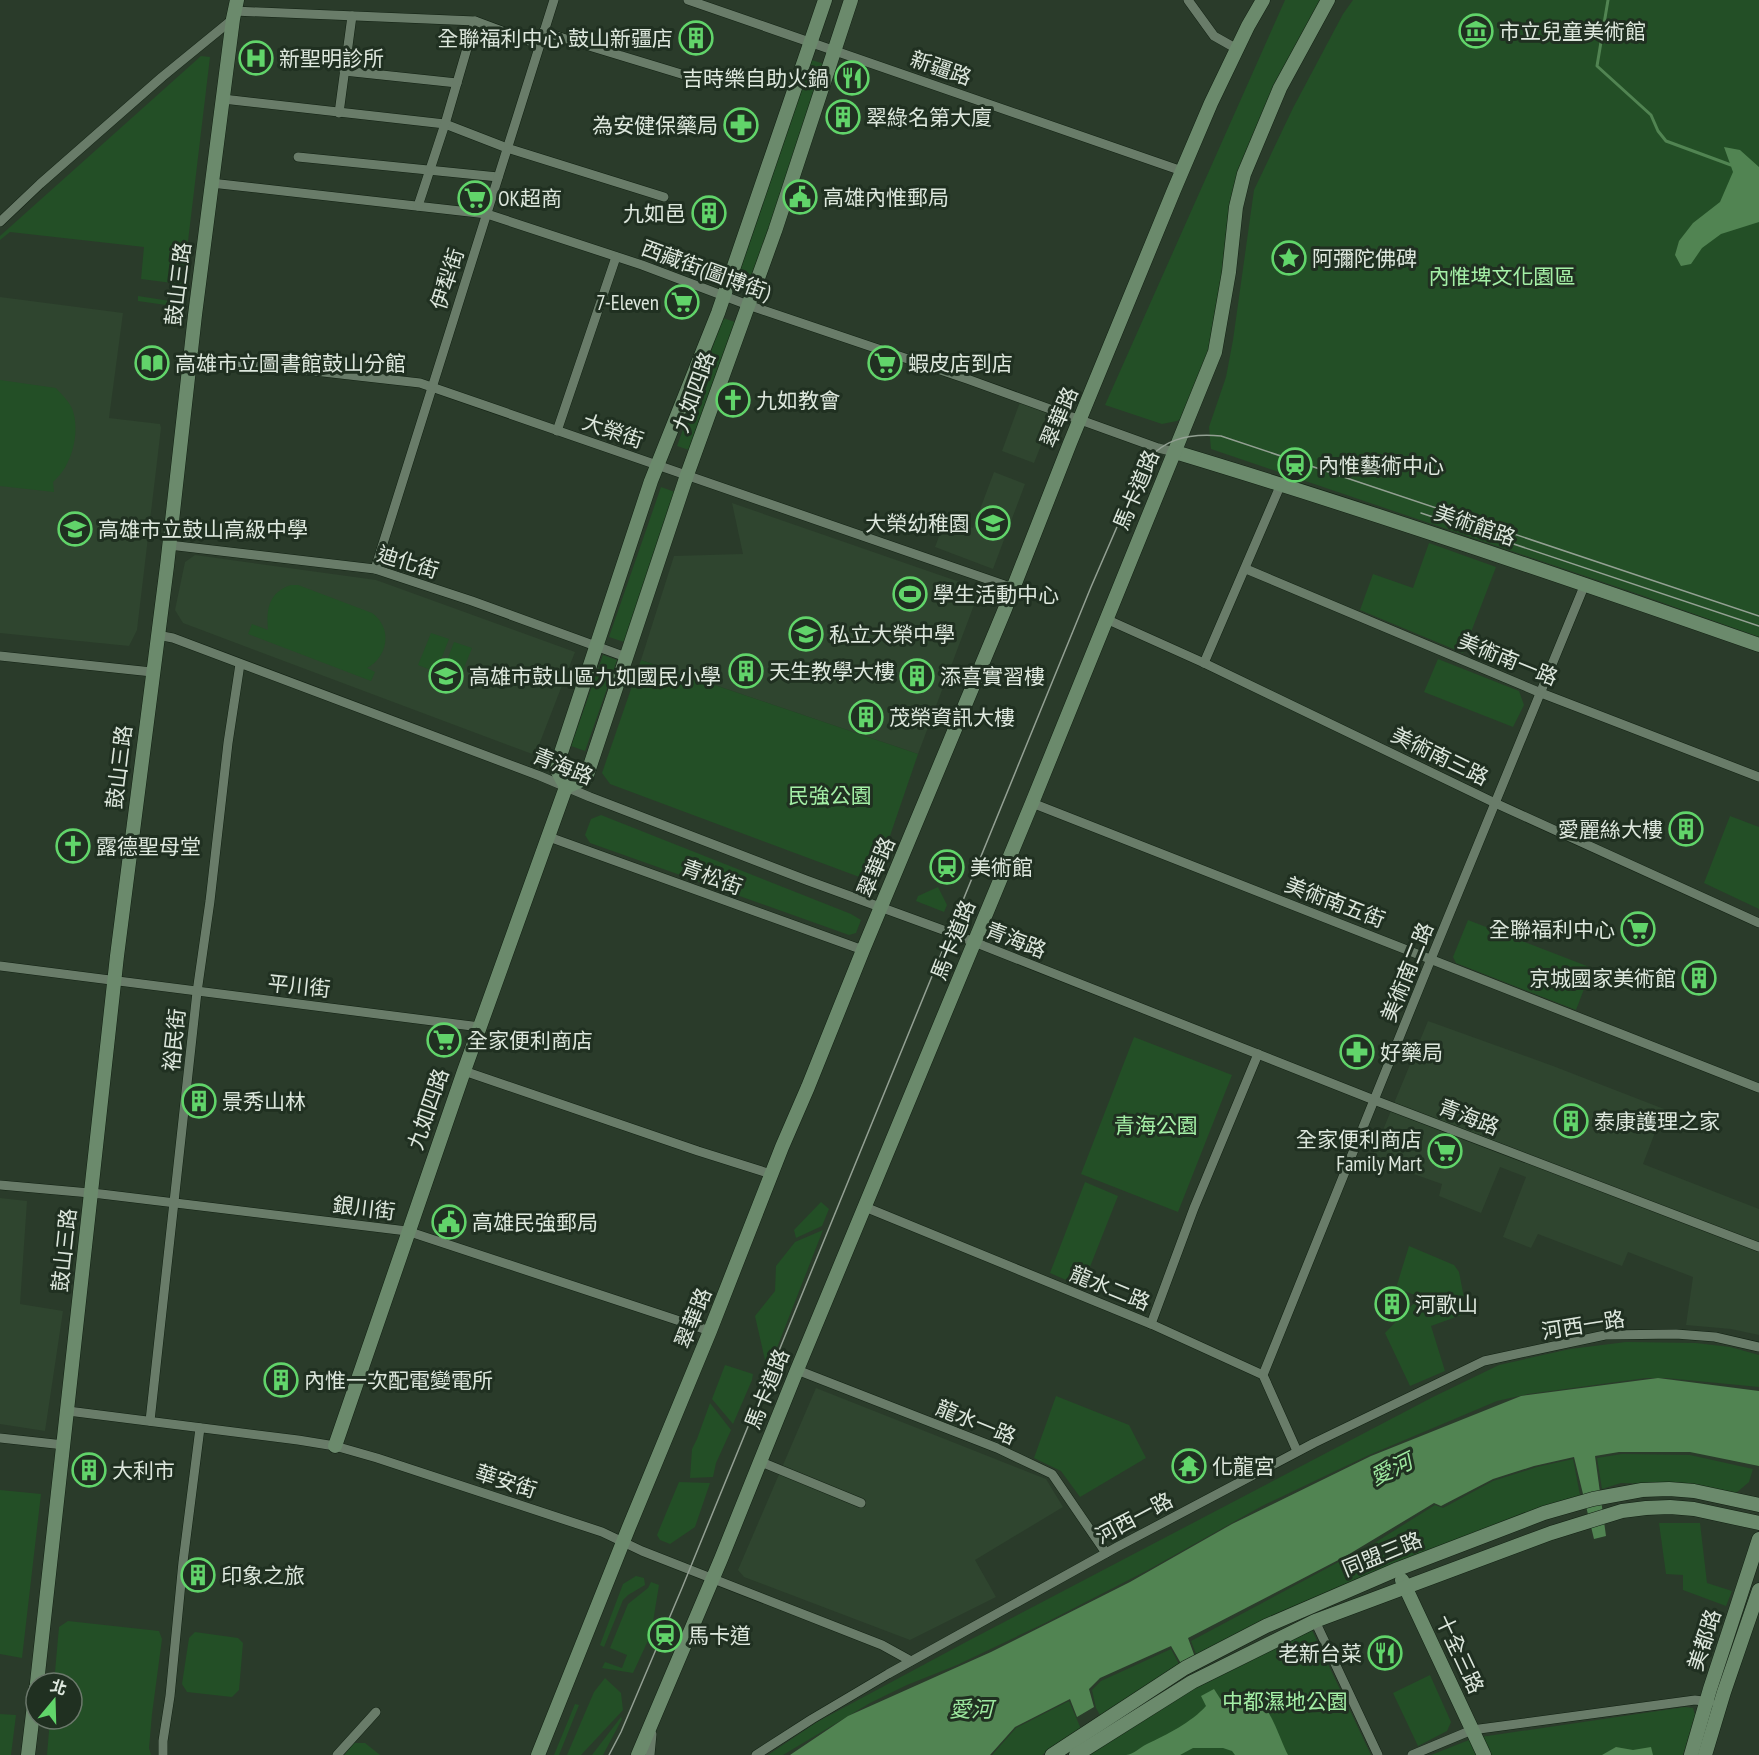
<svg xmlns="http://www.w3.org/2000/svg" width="1759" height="1755" font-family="'PT Sans Narrow','Noto Sans TC',sans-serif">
<rect width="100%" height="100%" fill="#2a3b2a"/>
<g fill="#2f452f">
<polygon points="0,297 123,313 109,418 160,424 161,428 137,630 129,646 0,633"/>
<polygon points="1020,402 1053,415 1034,463 1002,451"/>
<polygon points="994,472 1025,484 993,569 935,547 946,518 973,528"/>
<polygon points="732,503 980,589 918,754 641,660 674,556 743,554"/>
<polygon points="195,555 376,580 575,652 535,755 183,623 175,610 185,562"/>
<polygon points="1428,1021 1553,1066 1664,1109 1643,1164 1759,1209 1759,1335 1731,1329 1686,1325 1693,1277 1628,1252 1622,1266 1538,1234 1531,1248 1503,1237 1526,1177 1500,1167 1481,1213 1439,1196 1442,1184 1371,1159"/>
<polygon points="0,1198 27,1201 20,1304 63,1311 45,1431 0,1424"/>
<polygon points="816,1388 1046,1479 1063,1507 975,1560 996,1597 910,1640 744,1577 738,1570"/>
</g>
<g fill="#234f26">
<polygon points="1285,0 1324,0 1237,179 1212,351 1186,416 1177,421 1162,424 1105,405"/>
<polygon points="1353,0 1759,0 1759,637 1641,595 1211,449 1209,427 1226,377 1233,340 1254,190 1293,108 1343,14"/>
<polygon points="201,56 210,57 181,300 173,306 138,301 138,296 170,301 172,283 141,279 144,247 10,232 0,240 0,236"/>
<polygon points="809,59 824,64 752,282 738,277"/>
<polygon points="723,318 738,323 692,451 677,446"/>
<path d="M0,380l56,8c6,7 14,14 17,23 7,23 -1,55 -20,71l1,10 -54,-6z"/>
<polygon points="661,487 675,492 624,642 609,637"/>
<polygon points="1429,543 1496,567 1463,653 1360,610 1373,574 1413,588"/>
<path d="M291,585h7l74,28c21,15 16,44 -5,55l8,4 -4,9 -123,-47 4,-10 16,6c-2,-21 1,-38 23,-45z"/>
<polygon points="431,633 449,639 436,672 418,665"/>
<polygon points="454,642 472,648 459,680 442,674"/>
<polygon points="603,655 617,660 585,751 571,746"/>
<polygon points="1438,659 1519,691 1524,705 1513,727 1424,692"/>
<polygon points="641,660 918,754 879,868 862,878 610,784 602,773"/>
<polygon points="601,815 851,914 861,920 856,933 849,935 590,843 585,835 591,819"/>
<polygon points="1730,816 1759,827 1759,909 1704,883"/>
<polygon points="938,887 947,905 944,912 916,901 918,896"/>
<polygon points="1468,920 1592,968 1576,1010 1456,963 1453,957"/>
<polygon points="1134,1037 1232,1075 1178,1212 1081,1174"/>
<polygon points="1085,1182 1118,1196 1082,1287 1050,1273"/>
<polygon points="821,1202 829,1209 822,1226 796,1238 794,1230"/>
<polygon points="823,1230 771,1363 765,1360 755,1316 775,1291 776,1266 795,1242"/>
<polygon points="1409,1246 1454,1265 1459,1272 1467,1313 1431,1326 1445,1371 1410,1386 1385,1333 1420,1297 1396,1288"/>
<polygon points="1626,1342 1696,1343 1730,1347 1759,1355 1759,1387 1666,1378 1646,1378 1528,1394 1497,1401 1369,1455 1262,1506 1148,1570 1045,1623 957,1665 907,1685 870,1703 783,1755 768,1755 817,1722 966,1642 1433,1397 1499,1365 1570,1349"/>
<polygon points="725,1365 753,1374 752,1380 733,1424 712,1399"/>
<polygon points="1056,1396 1129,1425 1146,1458 1080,1497 1061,1471 1034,1458"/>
<polygon points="710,1403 731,1430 716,1463 713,1477 690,1478 692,1449 697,1439"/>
<polygon points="1622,1454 1690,1455 1753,1469 1749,1482 1736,1493 1685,1485 1621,1483 1602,1489 1597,1458"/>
<polygon points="1573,1459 1581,1500 1198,1659 1191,1641 1376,1542 1435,1505 1443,1508 1493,1481 1537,1467"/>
<polygon points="679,1482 710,1483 695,1527 670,1544 660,1540 657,1535"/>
<polygon points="0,1490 41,1494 22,1658 0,1654"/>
<polygon points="1659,1523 1700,1523 1707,1583 1732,1591 1726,1606 1683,1590 1683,1575 1666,1574"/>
<polygon points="636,1576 644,1578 645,1585 628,1595 623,1600 604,1647 600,1645 623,1584"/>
<polygon points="651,1582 659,1585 651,1634 633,1673 602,1668 605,1662 622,1668 627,1655 610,1648 628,1604 648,1588"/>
<polygon points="68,1621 159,1631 162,1639 152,1714 149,1748 151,1755 47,1755 50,1719 72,1719 72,1683 54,1683 59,1627"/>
<polygon points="1311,1628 1371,1755 1084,1755 1196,1686"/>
<polygon points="195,1632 238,1638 243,1643 239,1690 232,1697 187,1692 182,1684 189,1638"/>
<polygon points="1171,1649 1181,1668 1101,1717 1096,1708 1092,1690 1101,1681"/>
<polygon points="1430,1675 1451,1722 1447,1731 1418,1746 1393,1693"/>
<polygon points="605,1678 621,1693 623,1710 581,1755 567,1755 594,1692"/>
<polygon points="1069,1701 1081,1729 1042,1755 992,1755 1016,1728"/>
<polygon points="575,1704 579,1705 559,1755 554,1755"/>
<polygon points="1685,1707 1693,1708 1695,1715 1683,1755 1431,1755 1474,1738"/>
<polygon points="0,1714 16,1715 11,1755 0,1755"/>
<polygon points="621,1717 622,1719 603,1755 592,1755"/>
<polygon points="354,1743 365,1743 380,1755 344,1755"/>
</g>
<g fill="#518452">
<polygon points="1724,147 1740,150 1759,167 1759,222 1721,234 1702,248 1691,264 1681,266 1675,255 1679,241 1693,223 1720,202 1733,172"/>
<polygon points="1658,1378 1759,1391 1759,1466 1690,1452 1619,1452 1595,1456 1606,1536 1594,1539 1574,1457 1534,1466 1493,1479 1441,1506 1434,1503 1346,1556 1188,1638 1196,1660 1183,1667 1171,1646 1100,1678 1089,1689 1094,1707 1077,1717 1070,1699 1015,1727 990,1755 790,1755 848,1716 991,1652 1130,1582 1232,1524 1371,1456 1521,1396"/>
<path d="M1214,1689l9,14c7,-4 17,-11 26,-10 18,3 31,47 39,62h-53l-3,-4 -9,-3h-30l-13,7h-54c8,-1 13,-7 21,-11 19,-9 45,-22 59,-38l-5,-10z"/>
<polygon points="1616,1747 1633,1750 1651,1747 1653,1755 1602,1755"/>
</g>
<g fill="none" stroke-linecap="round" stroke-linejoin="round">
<polyline stroke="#518452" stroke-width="3" points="1608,0 1597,66 1651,115 1658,131 1666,141 1731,165"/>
<g stroke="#122113" stroke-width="10">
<g id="street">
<polyline points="688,0 1182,171"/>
<polyline points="1188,0 1214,36 1237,49"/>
<polyline points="234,11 475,21 540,45"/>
<polyline points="543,32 701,80"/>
<polyline points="344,71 457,83"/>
<polyline points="223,99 445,124 507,148 664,197"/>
<polyline points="339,113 352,16"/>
<polyline points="298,157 498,177"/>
<polyline points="211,183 487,214 642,265 748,305 967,379 1158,448 1175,452"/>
<polyline points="418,206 445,124 475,21"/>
<polyline points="0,222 40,184 162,77 233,19"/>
<polyline points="190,357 420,383 1013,588"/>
<polyline points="557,431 616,257"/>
<polyline points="169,545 375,569 472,601 626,657"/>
<polyline points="375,569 554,0"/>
<polyline points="1246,569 1541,693 1759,777"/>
<polyline points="1106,619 1204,663 1495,803 1759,923"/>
<polyline points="157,635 173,638 540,776 590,797 806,880 954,934 1374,1100 1759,1247"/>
<polyline points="0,656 152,672"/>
<polyline points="1204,663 1281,484"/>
<polyline points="1032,803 1759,1088"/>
<polyline points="549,837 863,950"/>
<polyline points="0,966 480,1027"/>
<polyline points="464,1071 698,1151 771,1174"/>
<polyline points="0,1185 101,1194 407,1231 710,1331"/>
<polyline points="865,1207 1151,1324 1263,1375 1297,1451"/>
<polyline points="1151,1324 1194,1208 1258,1054"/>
<polyline points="797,1370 997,1448 1052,1474 1106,1553"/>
<polyline points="1263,1375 1431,959 1585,584"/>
<polyline points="68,1411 298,1440 335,1446 377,1458 602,1532 642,1551 882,1645 911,1661"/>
<polyline points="150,1421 197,992 210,901 228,743 240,664"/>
<polyline points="0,1438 64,1445"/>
<polyline points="761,1462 861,1503"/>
<polyline points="1315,1621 1378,1755"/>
<polyline points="163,1755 163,1741 170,1696 183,1562 200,1428"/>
<polyline points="337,1755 376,1712"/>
<polyline points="650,1755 652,1734"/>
<polyline points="756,1755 812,1719 888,1674 1117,1547 1314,1443 1484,1361 1605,1335 1676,1334 1715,1337 1759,1347"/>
<polyline points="1412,1755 1472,1730 1695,1700 1710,1702"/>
</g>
</g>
<g stroke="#122113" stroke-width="15">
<g id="secondary">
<path d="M1175,452c196,59 390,125 584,193"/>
<polyline points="566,787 556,768 651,481 718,313 825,0"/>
<polyline points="335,1446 464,1071 566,787 586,778 687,475 775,231 851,0"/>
<polyline points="1402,1580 1484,1755"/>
<polyline points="37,1683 117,956 167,566 195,315 233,19 237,0"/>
<polyline points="28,1755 36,1688"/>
<polyline points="538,1755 629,1527 710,1331 782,1147 808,1087 863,950 1005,609 1070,443 1174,190 1211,103 1248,26 1263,0"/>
<polyline points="638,1755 721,1559 797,1370 1032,803 1215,352 1229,272 1236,207 1244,174 1280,88 1328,0"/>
<polyline points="1052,1755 1185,1668 1266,1626 1398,1569 1544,1513 1593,1499 1642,1490 1669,1489 1694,1491 1759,1505"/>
<polyline points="1076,1755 1192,1682 1315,1621 1551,1533 1622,1511 1646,1508 1670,1507 1694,1509 1759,1523"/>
<polyline points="1691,1755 1710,1689 1759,1539"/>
<polyline points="1705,1755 1724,1692 1759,1590"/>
</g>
</g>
<use href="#street" stroke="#697c69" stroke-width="9"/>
<use href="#secondary" stroke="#6b8a6c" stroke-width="14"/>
<g stroke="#93a093" stroke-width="1.5">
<polyline points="1421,513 1759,626"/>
<path d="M609,1755l12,-23 61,-144 409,-1001 51,-118c17,-30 46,-36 79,-33l538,180"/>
</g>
</g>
<defs>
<g id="museum-ring" transform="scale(1.725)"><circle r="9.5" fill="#203021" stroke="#61d46a" stroke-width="1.5"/><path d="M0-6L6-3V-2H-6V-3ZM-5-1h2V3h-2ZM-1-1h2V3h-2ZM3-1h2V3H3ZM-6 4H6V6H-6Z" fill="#61d46a"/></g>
<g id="building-ring" transform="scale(1.725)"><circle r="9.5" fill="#203021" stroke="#61d46a" stroke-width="1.5"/><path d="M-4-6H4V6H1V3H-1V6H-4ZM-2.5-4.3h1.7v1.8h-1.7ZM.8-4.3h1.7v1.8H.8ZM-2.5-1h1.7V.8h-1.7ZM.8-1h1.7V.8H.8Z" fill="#61d46a"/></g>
<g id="hospital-ring" transform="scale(1.725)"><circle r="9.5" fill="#203021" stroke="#61d46a" stroke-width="1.5"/><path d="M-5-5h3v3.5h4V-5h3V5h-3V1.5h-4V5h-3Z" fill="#61d46a"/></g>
<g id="restaurant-ring" transform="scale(1.725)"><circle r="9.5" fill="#203021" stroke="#61d46a" stroke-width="1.5"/><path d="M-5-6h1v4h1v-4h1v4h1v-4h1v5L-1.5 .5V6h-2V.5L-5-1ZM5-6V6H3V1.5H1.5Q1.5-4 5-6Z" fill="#61d46a"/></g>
<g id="pharmacy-ring" transform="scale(1.725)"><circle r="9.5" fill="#203021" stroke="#61d46a" stroke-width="1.5"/><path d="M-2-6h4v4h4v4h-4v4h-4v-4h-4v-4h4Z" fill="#61d46a"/></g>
<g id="civic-ring" transform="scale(1.725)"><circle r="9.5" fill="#203021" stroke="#61d46a" stroke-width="1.5"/><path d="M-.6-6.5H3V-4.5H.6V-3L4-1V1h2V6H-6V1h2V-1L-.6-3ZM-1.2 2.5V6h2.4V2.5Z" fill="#61d46a"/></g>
<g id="supermarket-ring" transform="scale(1.725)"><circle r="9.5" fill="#203021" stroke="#61d46a" stroke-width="1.5"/><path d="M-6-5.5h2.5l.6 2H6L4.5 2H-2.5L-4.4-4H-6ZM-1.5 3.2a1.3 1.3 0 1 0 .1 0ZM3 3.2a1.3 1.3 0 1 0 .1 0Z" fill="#61d46a"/></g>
<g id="sight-ring" transform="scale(1.725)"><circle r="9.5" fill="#203021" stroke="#61d46a" stroke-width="1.5"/><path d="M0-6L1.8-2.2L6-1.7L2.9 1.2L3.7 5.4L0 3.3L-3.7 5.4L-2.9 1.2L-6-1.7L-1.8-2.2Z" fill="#61d46a"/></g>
<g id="library-ring" transform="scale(1.725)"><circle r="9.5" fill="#203021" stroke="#61d46a" stroke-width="1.5"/><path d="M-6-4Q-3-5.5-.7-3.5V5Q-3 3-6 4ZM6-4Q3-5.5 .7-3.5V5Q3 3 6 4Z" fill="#61d46a"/></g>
<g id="church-ring" transform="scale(1.725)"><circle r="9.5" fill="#203021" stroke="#61d46a" stroke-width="1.5"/><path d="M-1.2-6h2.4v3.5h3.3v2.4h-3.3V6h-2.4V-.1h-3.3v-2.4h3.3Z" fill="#61d46a"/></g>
<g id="station-ring" transform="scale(1.725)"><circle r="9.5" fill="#203021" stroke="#61d46a" stroke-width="1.5"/><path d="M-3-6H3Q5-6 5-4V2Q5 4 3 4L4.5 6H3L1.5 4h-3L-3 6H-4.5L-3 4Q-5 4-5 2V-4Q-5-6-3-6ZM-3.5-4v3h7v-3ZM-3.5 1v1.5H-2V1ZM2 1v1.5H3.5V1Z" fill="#61d46a"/></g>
<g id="school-ring" transform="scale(1.725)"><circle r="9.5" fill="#203021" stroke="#61d46a" stroke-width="1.5"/><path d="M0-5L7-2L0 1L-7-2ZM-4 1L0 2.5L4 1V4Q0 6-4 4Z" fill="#61d46a"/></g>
<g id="stadium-ring" transform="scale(1.725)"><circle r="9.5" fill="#203021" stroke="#61d46a" stroke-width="1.5"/><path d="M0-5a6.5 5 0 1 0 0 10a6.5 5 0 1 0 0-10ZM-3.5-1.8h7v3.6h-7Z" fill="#61d46a"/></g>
<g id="temple-ring" transform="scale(1.725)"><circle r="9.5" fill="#203021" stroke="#61d46a" stroke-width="1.5"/><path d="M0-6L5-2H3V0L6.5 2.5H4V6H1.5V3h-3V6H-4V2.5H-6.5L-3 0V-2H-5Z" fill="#61d46a"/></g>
</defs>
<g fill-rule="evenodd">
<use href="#museum-ring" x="1476" y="31"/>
<use href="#building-ring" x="696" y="38"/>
<use href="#hospital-ring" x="256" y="58"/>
<use href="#restaurant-ring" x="852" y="78"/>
<use href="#building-ring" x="843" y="117"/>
<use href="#pharmacy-ring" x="741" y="125"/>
<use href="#civic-ring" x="800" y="197"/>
<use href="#supermarket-ring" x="475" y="198"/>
<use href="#building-ring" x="709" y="213"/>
<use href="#sight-ring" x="1289" y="258"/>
<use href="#supermarket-ring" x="682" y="302"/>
<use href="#library-ring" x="152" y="363"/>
<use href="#supermarket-ring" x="885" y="363"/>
<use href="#church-ring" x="733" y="400"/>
<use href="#station-ring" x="1295" y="465"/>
<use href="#school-ring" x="993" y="523"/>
<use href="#school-ring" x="75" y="529"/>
<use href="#stadium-ring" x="910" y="594"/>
<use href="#school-ring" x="806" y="634"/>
<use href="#building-ring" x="746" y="671"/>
<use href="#school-ring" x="446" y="676"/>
<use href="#building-ring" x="917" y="676"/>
<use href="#building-ring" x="866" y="717"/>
<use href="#building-ring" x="1686" y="829"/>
<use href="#church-ring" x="73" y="846"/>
<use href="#station-ring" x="947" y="867"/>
<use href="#supermarket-ring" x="1638" y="929"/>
<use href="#building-ring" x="1699" y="978"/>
<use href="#supermarket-ring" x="444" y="1040"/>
<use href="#pharmacy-ring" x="1357" y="1052"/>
<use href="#building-ring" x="199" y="1101"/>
<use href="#building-ring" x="1571" y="1121"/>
<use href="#supermarket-ring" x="1445" y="1151"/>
<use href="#civic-ring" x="449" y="1222"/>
<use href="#building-ring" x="1392" y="1304"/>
<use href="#building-ring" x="281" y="1380"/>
<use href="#temple-ring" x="1189" y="1466"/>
<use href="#building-ring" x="89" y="1470"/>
<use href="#building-ring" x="198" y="1575"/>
<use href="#station-ring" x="665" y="1635"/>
<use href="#restaurant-ring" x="1385" y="1653"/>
</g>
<g text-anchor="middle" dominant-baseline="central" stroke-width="6" stroke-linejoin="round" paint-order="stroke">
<g font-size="21" fill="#dde7dd" stroke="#203021" text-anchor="start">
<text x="1499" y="31">市立兒童美術館</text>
<text x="673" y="38" text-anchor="end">全聯福利中心 鼓山新疆店</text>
<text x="279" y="58">新聖明診所</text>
<text x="829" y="78" text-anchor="end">吉時樂自助火鍋</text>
<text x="866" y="117">翠綠名第大廈</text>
<text x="718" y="125" text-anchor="end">為安健保藥局</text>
<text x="823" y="197">高雄內惟郵局</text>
<text x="498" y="198">OK超商</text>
<text x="686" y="213" text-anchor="end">九如邑</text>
<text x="1312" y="258">阿彌陀佛碑</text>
<text x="659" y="302" text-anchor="end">7-Eleven</text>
<text x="175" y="363">高雄市立圖書館鼓山分館</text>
<text x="908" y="363">蝦皮店到店</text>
<text x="756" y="400">九如教會</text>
<text x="1318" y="465">內惟藝術中心</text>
<text x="970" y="523" text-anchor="end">大榮幼稚園</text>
<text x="98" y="529">高雄市立鼓山高級中學</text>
<text x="933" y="594">學生活動中心</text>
<text x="829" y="634">私立大榮中學</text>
<text x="769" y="671">天生教學大樓</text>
<text x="469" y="676">高雄市鼓山區九如國民小學</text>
<text x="940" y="676">添喜實習樓</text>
<text x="889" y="717">茂榮資訊大樓</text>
<text x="1663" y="829" text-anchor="end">愛麗絲大樓</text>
<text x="96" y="846">露德聖母堂</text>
<text x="970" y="867">美術館</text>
<text x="1615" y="929" text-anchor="end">全聯福利中心</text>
<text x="1676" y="978" text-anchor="end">京城國家美術館</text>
<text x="467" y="1040">全家便利商店</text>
<text x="1380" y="1052">好藥局</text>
<text x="222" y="1101">景秀山林</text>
<text x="1594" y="1121">泰康護理之家</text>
<text x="1422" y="1139" text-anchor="end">全家便利商店<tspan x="1422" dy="24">Family Mart</tspan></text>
<text x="472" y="1222">高雄民強郵局</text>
<text x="1415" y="1304">河歌山</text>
<text x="304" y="1380">內惟一次配電變電所</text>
<text x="1212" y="1466">化龍宮</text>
<text x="112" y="1470">大利市</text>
<text x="221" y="1575">印象之旅</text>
<text x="688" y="1635">馬卡道</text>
<text x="1362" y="1653" text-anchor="end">老新台菜</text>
</g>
<g font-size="21" fill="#dde7dd" stroke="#203021">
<text transform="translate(941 68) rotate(19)">新疆路</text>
<text transform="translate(706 270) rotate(20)">西藏街(圖博街)</text>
<text transform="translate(447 279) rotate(-72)">伊犁街</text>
<text transform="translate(178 284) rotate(-83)">鼓山三路</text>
<text transform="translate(694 392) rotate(-70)">九如四路</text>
<text transform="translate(1059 417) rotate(-67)">翠華路</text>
<text transform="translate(613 431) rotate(19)">大榮街</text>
<text transform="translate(1136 490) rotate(-67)">馬卡道路</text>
<text transform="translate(1475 525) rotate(19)">美術館路</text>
<text transform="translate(408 562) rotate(17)">迪化街</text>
<text transform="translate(1508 659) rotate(22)">美術南一路</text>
<text transform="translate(1440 756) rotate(26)">美術南三路</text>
<text transform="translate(563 766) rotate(22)">青海路</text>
<text transform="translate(119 767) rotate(-83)">鼓山三路</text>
<text transform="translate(876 867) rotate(-67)">翠華路</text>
<text transform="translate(712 877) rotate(20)">青松街</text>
<text transform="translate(1335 902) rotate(21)">美術南五街</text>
<text transform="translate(953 940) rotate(-68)">馬卡道路</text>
<text transform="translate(1016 940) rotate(21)">青海路</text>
<text transform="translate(1407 972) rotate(-68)">美術南二路</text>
<text transform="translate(299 986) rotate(6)">平川街</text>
<text transform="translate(174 1040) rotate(-84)">裕民街</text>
<text transform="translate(428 1109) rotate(-71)">九如四路</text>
<text transform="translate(1469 1117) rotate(21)">青海路</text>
<text transform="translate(364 1208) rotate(7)">銀川街</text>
<text transform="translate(64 1250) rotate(-84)">鼓山三路</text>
<text transform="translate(1110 1288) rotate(22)">龍水二路</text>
<text transform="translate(693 1318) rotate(-68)">翠華路</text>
<text transform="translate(1583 1325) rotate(-9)">河西一路</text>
<text transform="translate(767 1389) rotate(-68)">馬卡道路</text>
<text transform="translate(976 1422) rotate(22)">龍水一路</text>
<text transform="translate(506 1481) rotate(18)">華安街</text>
<text transform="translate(1134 1518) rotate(-28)">河西一路</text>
<text transform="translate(1382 1554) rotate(-22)">同盟三路</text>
<text transform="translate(1704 1640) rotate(-72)">美都路</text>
<text transform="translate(1460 1654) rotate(65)">十全三路</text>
</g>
<g font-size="21" fill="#a4efa6" stroke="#203021">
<text x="1502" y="276">內惟埤文化園區</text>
<text x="830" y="795">民強公園</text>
<text x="1156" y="1125">青海公園</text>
<text x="1285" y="1701">中都濕地公園</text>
</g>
<g font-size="22" font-style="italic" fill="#9de89f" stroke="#203021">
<text transform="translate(1391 1469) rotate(-26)">愛河</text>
<text x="971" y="1709">愛河</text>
</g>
</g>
<g transform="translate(54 1701) rotate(19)"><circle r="28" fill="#203021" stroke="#6c796c" stroke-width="1.5"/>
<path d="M0-4.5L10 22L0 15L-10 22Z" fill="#61d46a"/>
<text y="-9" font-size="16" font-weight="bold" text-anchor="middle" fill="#dde7dd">北</text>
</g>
</svg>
